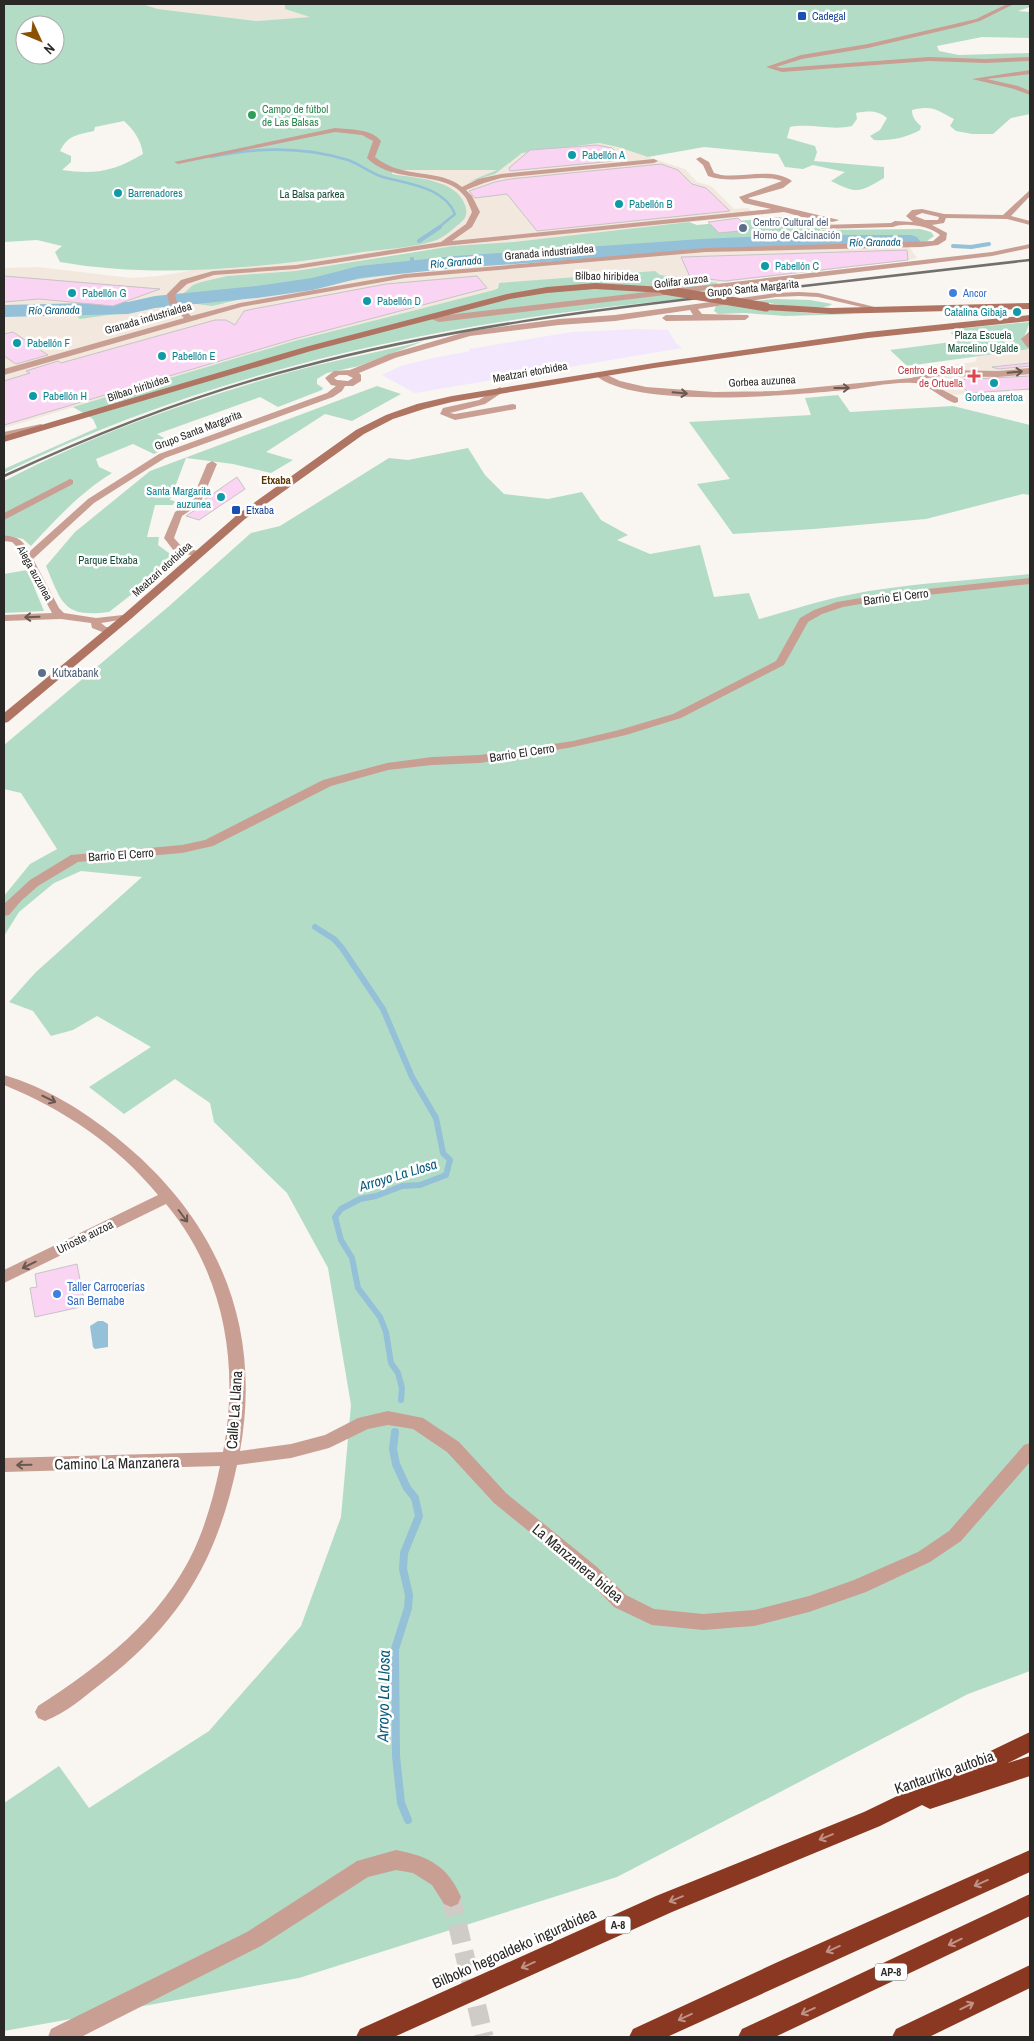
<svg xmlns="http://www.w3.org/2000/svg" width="1034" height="2041" font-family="'Archivo Narrow',sans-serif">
<rect width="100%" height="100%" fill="#f9f5f1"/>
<g fill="#f2e8de">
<polygon points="142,4 285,4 285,9 312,17 257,21 158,9"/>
<polygon points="599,143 618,147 685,169 697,182 711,186 734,209 748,208 756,215 513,242 421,250 295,271 227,276 201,282 225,304 265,294 396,273 703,248 906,242 917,258 909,260 718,283 660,275 499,286 494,290 294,341 4,428 4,268 38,267 131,278 159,276 206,268 305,261 435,241 464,220 435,182 391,173 393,169 500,170 522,153 530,150"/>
<polygon points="1030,349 1030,390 951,395 911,370 975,362 978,356"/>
</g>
<polygon fill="#f2e7fc" points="637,329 668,330 676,343 682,348 415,393 382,375 401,366 433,358 470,351 469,349 572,332"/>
<g fill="#b3dcc7" fill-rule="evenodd">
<path d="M4,4h138l16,5 99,12 53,-4 -25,-8v-5h745v3l-12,4 12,1v26l-48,-1 -45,9 2,5 20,4 71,-2v61l-19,4 -18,16h-21l-16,-3 -6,-5 4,-7c-18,-9 -20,-14 -42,-9 0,7 4,12 9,16l-1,4c-14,8 -30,11 -46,10l-4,-4 10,-6 7,-12c-10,-8 -18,-7 -31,-5l1,6 -5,7c-20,5 -40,-3 -62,1l-3,11 28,8 2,6 -3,9 70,6v11c-25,15 -27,16 -53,3l14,-9 -32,-7 -10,4 -18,-2 -7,-13 -74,-7 -56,10 -30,-10 -19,-4 -77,10 -27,21 -27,8 29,-12h-104l-1,4c23,4 64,5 73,31 3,8 1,14 -6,19 -7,6 -16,14 -25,17 -22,7 -48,8 -71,11 -97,16 -207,27 -303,10l-5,-10 7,-6 -25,-6 -33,2zM25,25h30v30h-30zM124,121c10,9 17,19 19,33 -28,17 -48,21 -81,16l9,-8v-6l-11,-5c8,-16 17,-16 34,-20l1,-4z"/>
<polygon points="778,217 833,224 819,225 820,230 920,229 931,232 934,236 927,241 918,242 703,248 411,271 265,294 212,306 189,303 186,301 183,294 193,285 201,282 227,276 295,271 453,246 513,242 689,222 697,225"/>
<path d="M655,271l5,4 58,8 -18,17 -5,-2c-237,21 -476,69 -691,175v-4l93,-41 -4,-9 -20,-12 221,-66 200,-51 4,-2 1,-5z"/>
<polygon points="157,297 157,306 130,312 80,319 73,313 4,313 4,308 9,307 39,305 113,306"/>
<path d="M775,299l35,1 22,4c-10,9 -63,-1 -77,-3z"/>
<polygon points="730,304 806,313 854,314 785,316 744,313 718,314 714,311 716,306"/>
<polygon points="1030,322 1023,340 1030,349 907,366 890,350 959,341 951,333 955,329"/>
<path d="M424,341l-65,25 -32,7 -10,6v5l6,4 -1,2 -44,17 -18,-10 -103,37 17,10 -20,10 -21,-10 -37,15 3,8 13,6c-31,19 -56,46 -81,73l-8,-7 -19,-4v-54c85,-45 179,-78 272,-105 48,-14 99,-23 148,-35z"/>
<path d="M377,386l24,8 -49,27 -27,-7 -59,38 27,8 -22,13 -38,-9 -47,-6 -16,42 5,1 -2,4h-18l-8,32h12l-1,8 19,14 -68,53c-46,6 -47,-9 -63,-46l29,-34 75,-61z"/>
<polygon points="838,395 850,412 953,406 1030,425 1030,495 1023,494 926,519 814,529 733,534 697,484 730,479 689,422 811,415 805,398"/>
<path d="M468,448l17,27 19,19 44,5 34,-7 19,28 27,15 -11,5 33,14 50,-9 14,52 35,-4 10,26c30,-8 59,-18 89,-24 60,-12 122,-14 182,-21v1097l-62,23 -351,183 -318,101 -295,53v-228l55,-37 30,42 120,-77 92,-105 40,-109 10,-112 -23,-137 -41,-75 -73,-71 -4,-19 -35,-24 -51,35 -35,-27 62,-40 -54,-31 -24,14 -22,6 -18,-25 -24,-9 27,-30 106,-95 -61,-6 -27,12 -35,29 -15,24v38v-78l26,-32 27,-15 -36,-56 -17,-4v-44l164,-138 83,-74 29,-7 109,-68 19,2z"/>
<polygon points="27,570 44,611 4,613 4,574"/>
</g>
<polygon fill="#94c0d8" points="98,1321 103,1321 108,1324 108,1347 95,1349 93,1347 90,1326"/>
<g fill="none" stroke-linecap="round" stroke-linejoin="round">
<path stroke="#94c0d8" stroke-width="2.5" d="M211,157c46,-10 91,-11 137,3 12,4 22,13 35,17 25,7 61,10 72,37l-17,14"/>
<g stroke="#94c0d8" stroke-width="4">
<polyline points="419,241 440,227"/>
<polyline points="953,246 971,247 989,244"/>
<polyline points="412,259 412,267"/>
</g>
<polyline stroke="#94c0d8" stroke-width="6" points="315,927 334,939 342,948 383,1009 412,1077 436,1118 443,1153 450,1160 446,1175 420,1185 402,1186 376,1196 360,1199 341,1209 335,1217 341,1240 352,1258 358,1288 380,1317 386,1332 391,1363 398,1373 402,1388 401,1400"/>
<polyline stroke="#94c0d8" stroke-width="8" points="395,1432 393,1449 396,1464 407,1488 415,1498 419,1516 404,1553 403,1569 409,1595 408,1608 395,1649 396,1756 401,1803 408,1820"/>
<polygon fill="#94c0d8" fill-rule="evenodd" points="795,235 911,235 917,237 920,241 917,245 911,247 795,247 701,251 456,268 360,278 313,290 257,298 155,308 128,314 4,317 4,305 128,302 155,296 257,286 312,278 359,266 456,256 701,239"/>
</g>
<g fill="#fad4f3" stroke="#c7c3c6">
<polygon points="597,145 612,148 624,160 510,171 509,168 530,150"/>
<polygon points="661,164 678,170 692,184 706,188 730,211 537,231 507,194 475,198 469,191 495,182 510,179"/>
<polygon points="738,218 750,230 719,233 708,222"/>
<polygon points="907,250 908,260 725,281 690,277 681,257"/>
<polygon points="4,276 160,289 113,306 39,299 4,302"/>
<polygon points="477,276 487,288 294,339 4,425 4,381 30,373 26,371 58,361 61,363 215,320 226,320 235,325 244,311 253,309 386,284"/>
<polygon points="13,332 48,355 16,364 4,356 4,334"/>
<polygon points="1030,363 1030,366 998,369 992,367"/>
<polygon points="1030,376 1030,389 969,393 956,380"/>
<polygon points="237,477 245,489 199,520 186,516 201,506 204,500"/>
<polygon points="77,1264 85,1306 35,1317 30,1288 37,1287 35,1274"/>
</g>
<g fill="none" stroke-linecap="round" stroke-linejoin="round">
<polyline stroke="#cfccc8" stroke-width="19" stroke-dasharray="19 9" stroke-linecap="butt" points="451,1897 484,2037"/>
<g fill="#c99f93" fill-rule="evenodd">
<polygon points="1007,4 1014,4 980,21 962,26 868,48 802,59 776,67 782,68 929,57 985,59 1030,57 1030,61 985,63 929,61 782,72 766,67 801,55 868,44 959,23 976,19"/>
<polygon points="1030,70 1030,74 987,79 1018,86 1030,91 1030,95 1014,89 972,79"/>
<path d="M335,128c15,2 36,0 46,13l-6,16c28,23 65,11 87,30l16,-8 23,-5 153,-15 4,2 -4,2 -153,15 -17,5 -18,7 6,6 8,16 -8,15 -20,14 319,-32 -27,-6 -5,-6 43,-16c-23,-8 -48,4 -74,-5l-5,-11 -7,-6 4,-2 9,5 5,11 7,2c22,3 52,-8 71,6l-9,7 -35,10 2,1 89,21c-9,6 -44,-5 -55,-8l-340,34 -148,23 -82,6 -27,9 -12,11 2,7 14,14 49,-13 165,-29 301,-26 227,-7 7,-6c-10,-9 -35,-13 -47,-8l-72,2 -4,-2 4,-2 70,-2 4,-2 18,1 -7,-6 6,-6 10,-1 22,5 59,1 27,-25v6l-19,20 19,5v4l-23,-6 -61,-1 -2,5 -12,2 15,8 -1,7 -8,5 -17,2 -215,5 -301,26 -164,29 -237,68v-6l180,-51 -15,-15 -2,-9 14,-14 32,-9 83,-6 145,-23 25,-18 6,-12c-2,-5 -4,-10 -6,-14 -20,-30 -72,-12 -99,-40l6,-17 -11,-6 -27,-3 -157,32 -4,-2zM922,213l17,4 -1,3h-13l-10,-4z"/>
<polygon points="1030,244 1030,248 992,256 439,322 426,317 430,314 439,316 992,252"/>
<path d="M799,292l19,1 69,17 -4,2 -65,-15 -19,-1 -23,1 -78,12 4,5 46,1 1,2 -4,3 -79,1 -4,-3 4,-3h27l-3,-5 -75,11 -56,4 -89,11 -75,22 -36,15 2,2v6l-8,5h-8l-3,5 -9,6 -168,61 -71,45 -61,56 26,49 5,5 32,5 36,-4 1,2 -1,2 -31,5 5,4h10l1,2 -1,2 -11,2 -13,-5 -1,-5 -30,-4 -57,2v-6l48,-2 -36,-67 -4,-4 -8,-1v-6c13,2 19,4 25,17l59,-53 71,-45 168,-61 9,-7 -5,-1 -6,-7 9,-7 16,-1 39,-16 80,-23 90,-12 56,-4 161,-22zM339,375h8l6,3 -5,3 -11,-1 -3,-2z"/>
<polygon points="1030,331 1030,348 1027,347 1021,339"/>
<path d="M1030,368v6l-32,3 -58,-1 -18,3 36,19v4l-3,1c-14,-4 -26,-19 -41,-20 -19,-2 -49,5 -69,7 -52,5 -213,20 -251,-16l7,-2 19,9 26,6 68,5 63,-1 134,-13 29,-8 58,1z"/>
<polygon points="500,387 504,390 503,392 485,404 450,413 455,414 513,404 516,405 516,409 455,420 440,414 443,408 479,400"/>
<polygon points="41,424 46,427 44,429 4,438 4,432"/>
<polygon points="212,461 217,464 200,504 182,516 174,538 182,547 202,552 203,554 198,557 174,551 164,538 175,512 191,502 207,464"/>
<polygon points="70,479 73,480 73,484 4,520 4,513"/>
<polygon points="1030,578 1030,584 890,599 843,607 822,614 808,622 784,665 681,718 626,735 573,747 480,763 432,765 388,770 331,786 213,846 182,853 78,862 38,886 21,901 9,915 4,916 4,904 30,880 71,855 182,845 205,840 323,780 387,763 432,757 480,755 573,741 619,730 673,714 776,661 800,618 814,610 837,602 890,593"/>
<path d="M4,1075c41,12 80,36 112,62 100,80 147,186 124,314l51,-7 34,-9 33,-17 30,-7 35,7 36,24 47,51 91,74 29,28 28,14 49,5 51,-4 55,-14 45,-16 64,-28 31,-21 75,-86 6,-2v19l-69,79 -31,21 -64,30 -57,20 -55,14 -51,4 -51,-5 -38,-18 -29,-30 -91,-74 -47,-51 -34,-23 -25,-4 -20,4 -39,19 -38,10 -54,7c-20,95 -57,158 -135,218 -17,13 -36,30 -57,38l-7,-3 -3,-6 3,-6c62,-40 124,-87 156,-156 12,-26 20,-55 26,-84l-216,6v-14l219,-6c17,-87 1,-179 -57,-248l-162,79v-13l154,-75c-41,-50 -95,-86 -154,-110z"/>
<path d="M396,1850c32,6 52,16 65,47l-3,7 -7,3 -7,-3 -12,-19 -19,-12 -17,-3 -28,7 -107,69 -180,91h-33l3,-8 196,-97 110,-71z"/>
</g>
<g fill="#b07463" fill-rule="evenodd">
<polygon points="595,283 664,287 668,290 664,293 595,289 547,293 510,299 311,351 4,442 4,436 305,347 507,294 547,287"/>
<polygon points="1030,303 1030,309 831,314 766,310 761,307 766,304 831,308"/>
<polygon points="1030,315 1030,321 868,338 654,368 452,402 424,409 393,419 364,434 245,519 132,618 8,722 4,723 4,713 124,614 237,515 356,430 386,415 417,404 452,396 654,363 868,332"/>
</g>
<g fill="#8a3821" fill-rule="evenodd">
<polygon points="1030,1732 1030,1752 1008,1763 1030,1756 1030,1776 930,1809 922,1805 880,1826 672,1912 394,2037 356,2037 360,2029 656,1896 864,1812"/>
<polygon points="1030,1850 1030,1872 667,2037 629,2037 633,2029 780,1961"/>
<polygon points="1030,1894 1030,1916 775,2037 738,2037 742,2029"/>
<polygon points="1030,1965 1030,1988 929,2037 892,2037 896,2029"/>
</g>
<path stroke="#72706d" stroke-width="2.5" d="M4,476c95,-44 192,-82 293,-108 149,-40 301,-59 454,-76 93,-10 186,-21 279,-32"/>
<polyline stroke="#b07463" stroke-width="9" points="664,290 766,307"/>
</g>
<defs><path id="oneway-shaft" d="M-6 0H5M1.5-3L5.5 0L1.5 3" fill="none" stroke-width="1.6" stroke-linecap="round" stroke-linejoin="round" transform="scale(1.25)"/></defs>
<g stroke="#695852">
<use href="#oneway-shaft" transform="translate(1015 372) rotate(-5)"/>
<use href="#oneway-shaft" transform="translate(842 388)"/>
<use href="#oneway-shaft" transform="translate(680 393) rotate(5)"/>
<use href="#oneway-shaft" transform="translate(32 617) rotate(178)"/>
<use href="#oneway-shaft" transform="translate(49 1099) rotate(26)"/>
<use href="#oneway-shaft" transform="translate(183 1216) rotate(53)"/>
<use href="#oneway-shaft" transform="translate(29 1265) rotate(154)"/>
<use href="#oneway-shaft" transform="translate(24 1465) rotate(179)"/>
</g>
<g stroke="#bf9285">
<use href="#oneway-shaft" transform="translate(826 1837) rotate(158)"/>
<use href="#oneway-shaft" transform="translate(981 1883) rotate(156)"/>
<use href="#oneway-shaft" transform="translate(676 1899) rotate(158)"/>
<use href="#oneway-shaft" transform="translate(955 1942) rotate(154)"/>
<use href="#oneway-shaft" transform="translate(833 1949) rotate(156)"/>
<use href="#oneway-shaft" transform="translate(528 1965) rotate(156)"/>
<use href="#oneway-shaft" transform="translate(967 2006) rotate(-26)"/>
<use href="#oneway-shaft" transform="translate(808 2011) rotate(155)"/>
<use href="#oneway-shaft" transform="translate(685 2017) rotate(155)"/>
</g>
<g fill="#1a4fb4" stroke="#fff" stroke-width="2">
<rect x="797" y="11" width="10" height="10" rx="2.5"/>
<rect x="231" y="505" width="10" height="10" rx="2.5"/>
</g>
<circle fill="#2e9e5b" stroke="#fff" stroke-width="2" cx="252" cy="115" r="5"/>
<g fill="#0f9aa8" stroke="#fff" stroke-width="2">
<circle cx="572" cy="155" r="5"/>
<circle cx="118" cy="193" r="5"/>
<circle cx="619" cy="204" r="5"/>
<circle cx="765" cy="266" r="5"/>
<circle cx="72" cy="293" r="5"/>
<circle cx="367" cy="301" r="5"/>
<circle cx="1017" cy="312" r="5"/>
<circle cx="17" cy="343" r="5"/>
<circle cx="162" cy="356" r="5"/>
<circle cx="994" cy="383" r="5"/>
<circle cx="33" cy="396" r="5"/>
<circle cx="221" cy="497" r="5"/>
</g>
<g fill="#5c6f8a" stroke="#fff" stroke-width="2">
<circle cx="743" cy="228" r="5"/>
<circle cx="42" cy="673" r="5"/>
</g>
<g fill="#3f7fe0" stroke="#fff" stroke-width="2">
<circle cx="953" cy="293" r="5"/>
<circle cx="57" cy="1294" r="5"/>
</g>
<path fill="#e0444e" stroke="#fff" stroke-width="2" d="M971.5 368.5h5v5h5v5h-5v5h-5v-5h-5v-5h5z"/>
<g text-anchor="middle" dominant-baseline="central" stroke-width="5" stroke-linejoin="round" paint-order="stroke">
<g font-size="11" fill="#164399" stroke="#fff" text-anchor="start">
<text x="812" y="16">Cadegal</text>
<text x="246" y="510">Etxaba</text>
</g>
<g font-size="11" fill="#27864d" stroke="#fff" text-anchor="start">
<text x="262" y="109">Campo de fútbol<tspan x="262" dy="13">de Las Balsas</tspan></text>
</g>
<g font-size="11" fill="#0d838f" stroke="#fff" text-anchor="start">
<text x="582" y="155">Pabellón A</text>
<text x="128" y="193">Barrenadores</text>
<text x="629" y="204">Pabellón B</text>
<text x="775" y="266">Pabellón C</text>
<text x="82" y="293">Pabellón G</text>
<text x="377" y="301">Pabellón D</text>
<text x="1007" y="312" text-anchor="end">Catalina Gibaja</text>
<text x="27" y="343">Pabellón F</text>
<text x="172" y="356">Pabellón E</text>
<text x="43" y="396">Pabellón H</text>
<text x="994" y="397" text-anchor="middle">Gorbea aretoa</text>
<text x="211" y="491" text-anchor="end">Santa Margarita<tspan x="211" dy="13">auzunea</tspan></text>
</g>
<g font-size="11" fill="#154d36" stroke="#fff">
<text x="312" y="194">La Balsa parkea</text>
<text x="983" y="335">Plaza Escuela<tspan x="983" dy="13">Marcelino Ugalde</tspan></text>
<text x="108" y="560">Parque Etxaba</text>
</g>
<g font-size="11" fill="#4e5e75" stroke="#fff" text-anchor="start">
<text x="753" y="222">Centro Cultural del<tspan x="753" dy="13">Horno de Calcinación</tspan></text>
</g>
<g font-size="11" font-style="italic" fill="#05597a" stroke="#fff">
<text transform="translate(875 242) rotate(-1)">Río Granada</text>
<text transform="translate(456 262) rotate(-5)">Río Granada</text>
<text transform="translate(54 310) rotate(-1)">Río Granada</text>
</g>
<g font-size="11" fill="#292826" stroke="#fff">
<text transform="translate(549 252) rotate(-5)">Granada industrialdea</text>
<text transform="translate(607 276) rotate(1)">Bilbao hiribidea</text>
<text transform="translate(681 281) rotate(-7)">Golifar auzoa</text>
<text transform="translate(753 288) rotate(-6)">Grupo Santa Margarita</text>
<text transform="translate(148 318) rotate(-16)">Granada industrialdea</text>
<text transform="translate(530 372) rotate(-10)">Meatzari etorbidea</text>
<text transform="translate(762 381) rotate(-3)">Gorbea auzunea</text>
<text transform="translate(138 388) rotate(-18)">Bilbao hiribidea</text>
<text transform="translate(198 430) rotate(-21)">Grupo Santa Margarita</text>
<text transform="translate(162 569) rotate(-42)">Meatzari etorbidea</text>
<text transform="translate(35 573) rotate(61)">Aiega auzunea</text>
</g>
<g font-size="11" fill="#366cbe" stroke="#fff" text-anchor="start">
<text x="963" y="293">Ancor</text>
</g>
<g font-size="11" fill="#be3a42" stroke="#fff" text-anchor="end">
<text x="963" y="370">Centro de Salud<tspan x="963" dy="13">de Ortuella</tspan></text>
</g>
<g font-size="11" font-weight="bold" fill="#5b3503" stroke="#fff">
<text x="276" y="480">Etxaba</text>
</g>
<g fill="#fff" stroke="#696867" stroke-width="1">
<rect x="605.5" y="1916.5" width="25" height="17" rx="4"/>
<rect x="875" y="1963.5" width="32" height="17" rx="4"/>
</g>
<g font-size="11" font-weight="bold" fill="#292826">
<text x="618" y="1925">A-8</text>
<text x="891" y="1972">AP-8</text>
</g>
<g font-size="12" fill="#292826" stroke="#fff">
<text transform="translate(896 597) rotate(-7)">Barrio El Cerro</text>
<text transform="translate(522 753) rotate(-9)">Barrio El Cerro</text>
<text transform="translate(121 855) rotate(-4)">Barrio El Cerro</text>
<text transform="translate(85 1237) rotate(-26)">Urioste auzoa</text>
</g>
<g font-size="12" fill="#4e5e75" stroke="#fff" text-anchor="start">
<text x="52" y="673">Kutxabank</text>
</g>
<g font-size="12" fill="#366cbe" stroke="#fff" text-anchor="start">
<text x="67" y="1287">Taller Carrocerías<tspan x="67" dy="14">San Bernabe</tspan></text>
</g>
<g font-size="14" font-style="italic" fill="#05597a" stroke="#fff">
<text transform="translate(398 1175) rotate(-17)">Arroyo La Llosa</text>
</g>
<g font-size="15" fill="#292826" stroke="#fff">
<text transform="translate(234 1410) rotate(-86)">Calle La Llana</text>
<text transform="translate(117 1463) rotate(-1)">Camino La Manzanera</text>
<text transform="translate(578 1563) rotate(40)">La Manzanera bidea</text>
<text transform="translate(944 1772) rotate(-19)">Kantauriko autobia</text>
<text transform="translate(514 1948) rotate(-24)">Bilboko hegoaldeko ingurabidea</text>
</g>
<g font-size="16" font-style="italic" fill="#05597a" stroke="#fff">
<text transform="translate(383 1696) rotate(-89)">Arroyo La Llosa</text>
</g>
</g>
<rect width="1034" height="2041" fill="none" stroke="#292826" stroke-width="10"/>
<g transform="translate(40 40) rotate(134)"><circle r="24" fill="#ffffff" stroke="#a9a9a8"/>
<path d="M0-4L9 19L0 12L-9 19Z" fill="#895203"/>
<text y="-8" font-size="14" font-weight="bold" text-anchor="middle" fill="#292826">N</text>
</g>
</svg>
